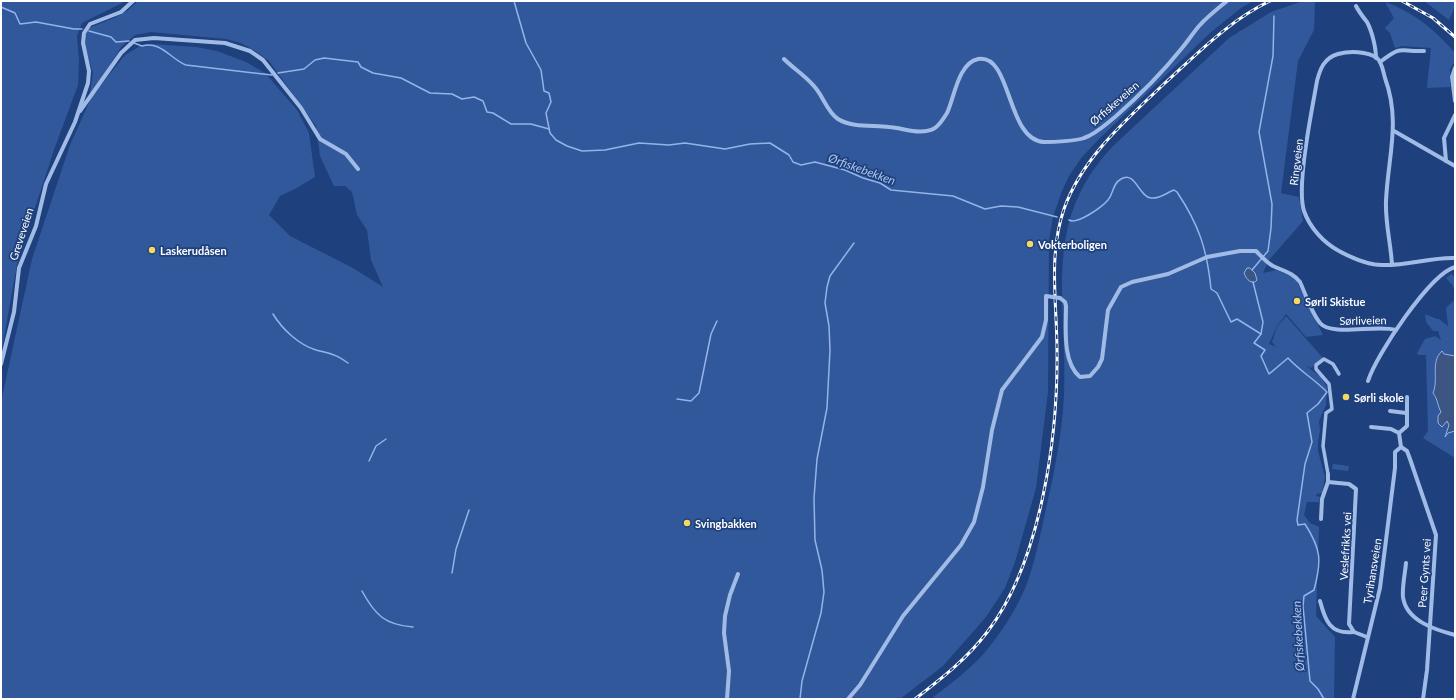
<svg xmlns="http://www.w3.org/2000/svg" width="1456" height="700" font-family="Lato,sans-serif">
<rect width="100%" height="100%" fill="#1e407d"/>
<g fill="#31589b">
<polygon points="1,1 126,1 82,23 77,36 79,61 78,85 55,147 18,259 1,354"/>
<polygon points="138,1 1253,1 1241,8 1210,33 1100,138 1082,157 1069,176 1062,191 1053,217 1049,240 1048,392 1036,488 1015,562 1005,588 986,617 943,666 900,699 1,699 1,402 32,259 70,145 92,96 125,55 140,46 152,44 196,47 217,51 246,62 265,73 297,110 309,133 315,177 295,189 280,196 269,215 290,236 353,268 383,287 371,260 367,230 357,215 352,192 345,186 334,186 320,156 316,126 269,61 257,52 241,43 226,39 151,32 135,35 121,47 89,99 93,73 84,44 85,34 89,28 114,18 127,11"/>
<path d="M1303,1h12l-1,29 -16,31 -17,132 18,4 4,24 -34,39 -6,13 13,-3 19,8 28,57 -17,2 -20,-23 -9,12 -8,18 7,3 -4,-5 5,-15 9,-11 37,42 -12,10 -5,-2 15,11 6,10 -1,18 -7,16 1,9 -2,12v9l7,26 -3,16 -5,1 -1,2 4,1 -1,5h-12l-3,13 6,8 9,4 -3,89 19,21 -1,62h-403c20,-16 43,-32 59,-53 14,-18 27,-38 36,-60 8,-21 13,-45 18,-68 9,-40 18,-81 20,-123 4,-94 -24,-172 49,-249l116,-108 42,-26z"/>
<polygon points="1424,1 1455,1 1455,7 1449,20"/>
<path d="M1385,2c30,11 49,27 70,51v8l-5,8v18l-23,1 4,-40 -29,-2 -7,2 -5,-15 -5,-5 9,-10z"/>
<polygon points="1451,274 1455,277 1455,295 1453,286 1446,278"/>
<polygon points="1455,299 1455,359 1444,354 1435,363 1436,387 1433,393 1441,412 1442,426 1447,421 1449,425 1445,437 1448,433 1455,431 1455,458 1423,438 1428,431 1426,355 1418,355 1417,353 1425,339 1435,336 1441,340 1438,331 1433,331 1426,322 1425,314 1437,319 1439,319 1448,326 1446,308"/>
<polygon points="1333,464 1349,466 1348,471 1332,469"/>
</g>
<g fill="#3c5582" stroke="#94b4e9">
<path d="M1247,268h3l5,5 2,7 -2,2c-6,1 -9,-4 -11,-9z"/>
<path d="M1442,351l2,3 11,2v75l-7,2 -3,4 4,-12 -2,-4 -5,6 -4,-4v-7l3,-4c-4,-8 -3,-12 -8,-19 6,-14 -3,-31 9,-42z"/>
</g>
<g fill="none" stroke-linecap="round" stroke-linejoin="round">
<g stroke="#94b4e9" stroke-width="1.5">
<polyline points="514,1 526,43 541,70 544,91 549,93 551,102 546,113 550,133 556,140 567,146 582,151 605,150 639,143 669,145 685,143 725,149 750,144 770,143 789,155 793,162 801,165 815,162 845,170 863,178 880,183 891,190 953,196 985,209 1001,206 1018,207 1057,217"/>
<polyline points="1,7 15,13 20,24 36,22 74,29 82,29"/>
<polyline points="89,31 111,37 116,42 129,41"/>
<path d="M134,43l8,3c18,-6 30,14 44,19l86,10"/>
<polyline points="278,73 304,69 315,60 324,58 358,62 361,67 373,73 401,78 430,93 452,94 462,99 474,97 483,101 487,112 493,113 511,124 531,124 549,129"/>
<path d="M1069,220c8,5 33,-13 39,-20 6,-7 4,-16 13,-21 14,-9 18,18 30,19 9,1 15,-5 23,-8l3,2c22,33 30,57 34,97l6,4 14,29 6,-3 24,15 -7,9 11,7 -4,6 8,18 19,-16c12,13 26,21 39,34l-9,12 -11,9 5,29 -7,22 -8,56 1,5 7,-1c16,25 17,36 9,66l-10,6 -1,10 7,75 8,8 6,10"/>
<polyline points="1252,270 1268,251 1271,228 1272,204 1259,132 1273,56 1274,16"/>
<polyline points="1253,282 1263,322 1261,334"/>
<path d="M273,314c9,15 26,31 43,36 15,4 19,4 32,13"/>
<polyline points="677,399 691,401 699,393 711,334 717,321"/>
<polyline points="369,461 376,446 386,439"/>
<polyline points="452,573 456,549 469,510"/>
<path d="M362,591c13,24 23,34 51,36"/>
<polyline points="800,699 802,681 821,613 824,592 822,570 815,540 814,498 817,459 827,408 830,350 829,326 825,303 827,287 830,276 854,243"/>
</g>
<polyline stroke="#a1bbe7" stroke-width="3.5" points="1328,474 1323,446 1326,413 1332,409 1329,384 1316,369 1316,365 1324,359 1333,364 1339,374"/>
<g stroke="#a1bbe7" stroke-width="4">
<path d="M1356,6c3,6 7,11 11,16 5,9 9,26 9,36"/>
<path d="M784,59c9,9 20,16 28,25 11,10 14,27 26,35 14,9 35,6 51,8 15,1 32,9 46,1 4,-3 9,-10 12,-15 7,-14 11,-50 31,-54 34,-6 28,81 66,83 10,0 32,-1 40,-4 12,-4 22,-14 31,-21 24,-21 47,-44 67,-69 6,-7 11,-15 17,-22 8,-9 18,-17 28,-25"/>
<path d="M1380,62c24,-18 18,-10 44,-11"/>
<polyline points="1455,68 1452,77 1455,101"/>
<polyline points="80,111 121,53 135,40 154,38 225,43 250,51 263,60 301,108 320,139 346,154 358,169"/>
<polyline points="1394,131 1455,166"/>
<polyline points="1446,161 1444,138 1455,115"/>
<path d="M1392,265c-1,-21 -7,-42 -6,-64 2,-45 15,-79 -1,-123 -2,-7 -3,-16 -8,-20 -10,-7 -28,-7 -39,-4 -14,4 -18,15 -21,27 -5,29 -21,105 -13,130 6,17 20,32 35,40 13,7 29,14 43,14 25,1 49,-8 73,-7"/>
<path d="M1060,298l5,4 1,4c0,22 -4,56 14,71l10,-1 8,-9 4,-8 6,-49 13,-23 11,-5 36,-8 39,-17 33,-6h16c5,5 11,12 17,15 10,5 19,6 27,16 6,13 11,30 20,41 12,14 57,1 76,7"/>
<polyline points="1,364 14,312 19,268 36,226 46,184 75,122 88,83 89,71 83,43 84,33 90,24 121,12 133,1"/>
<path d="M1368,381c8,-26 62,-107 87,-114"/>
<polyline points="1390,411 1406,413"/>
<polyline points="1371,427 1391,429 1399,433 1401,447"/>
<polyline points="1399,433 1407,426 1407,397"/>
<polyline points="1401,447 1407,451 1410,459 1436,535 1427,670 1423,699"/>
<polyline points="1328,482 1349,484 1356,489 1349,624 1354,632 1367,637"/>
<polyline points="1321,519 1322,499 1328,482 1328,474"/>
<path d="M1406,563c-1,11 -4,24 -3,34 3,24 33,33 52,38"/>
<path d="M1320,601c5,19 10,34 34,31"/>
<polyline points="727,699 729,671 724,633 725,616 730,595 738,574"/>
<polyline points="848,699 860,685 903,616 961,545 974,522 983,487 992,430 1002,390 1042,337 1046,320 1046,296 1053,297"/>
<polyline points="1353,699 1380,588 1395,468 1395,452 1401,447"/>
</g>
<g stroke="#fff" stroke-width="3">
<g id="rail">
<polyline points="1402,1 1433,18 1455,37"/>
<path d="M915,699c26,-20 53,-41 73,-68 53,-70 70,-194 69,-280 0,-47 -9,-96 7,-142 18,-51 63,-90 101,-126 33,-30 65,-63 105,-82"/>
</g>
</g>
<use href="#rail" stroke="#1e407d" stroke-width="1.5" stroke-dasharray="4.5" stroke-linecap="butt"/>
<polyline stroke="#a1bbe7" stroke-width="4" points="1053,297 1060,298"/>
</g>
<g fill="#f6d760" stroke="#1e407d" stroke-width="1.5">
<circle cx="1030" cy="244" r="4"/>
<circle cx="152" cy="250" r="4"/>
<circle cx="1297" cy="301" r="4"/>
<circle cx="1346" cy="397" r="4"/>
<circle cx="687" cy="523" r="4"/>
</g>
<g text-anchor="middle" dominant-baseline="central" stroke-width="3.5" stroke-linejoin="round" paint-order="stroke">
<g font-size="11" fill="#fff" stroke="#1e407d">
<text transform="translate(1114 103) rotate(-41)">Ørfiskeveien</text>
<text transform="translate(1296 162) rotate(-83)">Ringveien</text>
<text transform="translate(21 234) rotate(-72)">Greveveien</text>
<text transform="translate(1363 320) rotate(-1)">Sørliveien</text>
<text transform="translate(1345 546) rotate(-87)">Veslefrikks vei</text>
<text transform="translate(1372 571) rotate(-81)">Tyrihansveien</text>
<text transform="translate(1424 573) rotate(-86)">Peer Gynts vei</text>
</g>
<g font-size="11" font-weight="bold" fill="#fff" stroke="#1e407d" text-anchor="start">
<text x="1038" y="244">Vokterboligen</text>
<text x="160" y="250">Laskerudåsen</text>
<text x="1305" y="301">Sørli Skistue</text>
<text x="1354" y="397">Sørli skole</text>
<text x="695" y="523">Svingbakken</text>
</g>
<g font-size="12" font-style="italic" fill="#acc5ef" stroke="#1e407d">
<text transform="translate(862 169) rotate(20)">Ørfiskebekken</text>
<text transform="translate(1298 636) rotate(-93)">Ørfiskebekken</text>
</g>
</g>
<rect width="1456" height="700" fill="none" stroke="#ffffff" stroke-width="4"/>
</svg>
